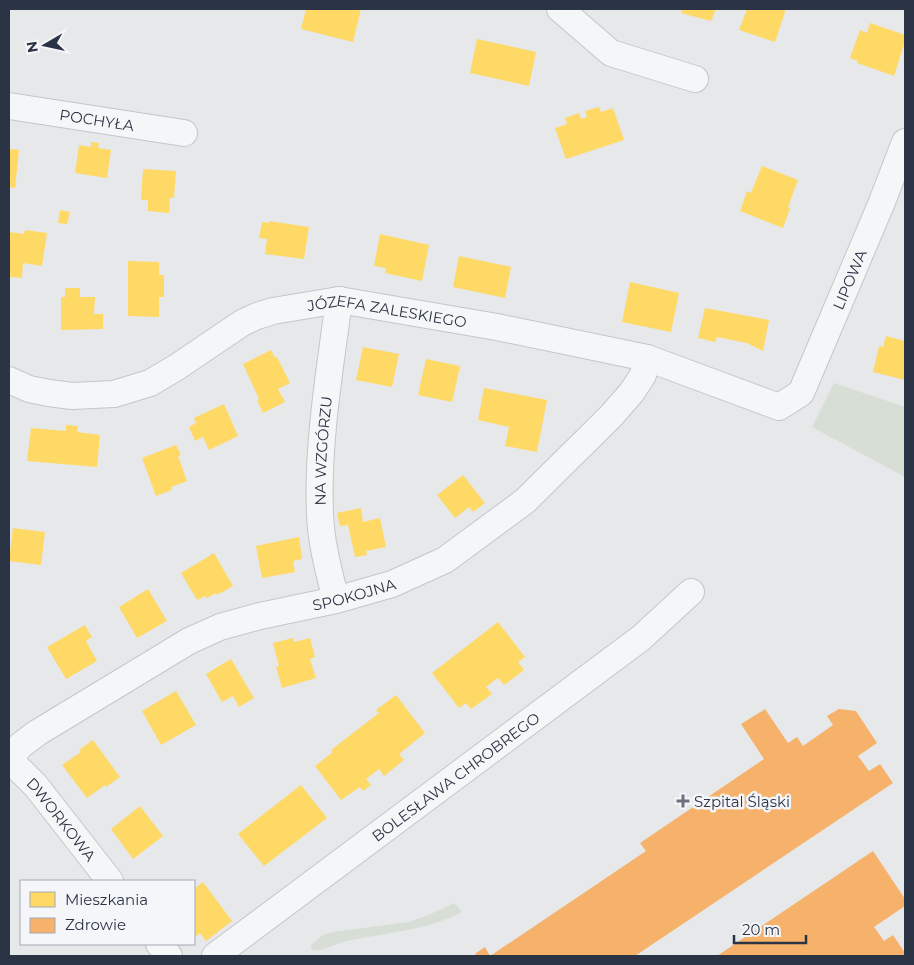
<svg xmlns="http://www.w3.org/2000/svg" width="914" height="965" font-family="Montserrat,sans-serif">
<rect width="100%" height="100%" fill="#e6e8ea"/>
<g fill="#d6ded6">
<polygon points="834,383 905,407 905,477 812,427"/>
<path d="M454,903l8,9c-38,20 -78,20 -119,30 -9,2 -24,12 -32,7v-4l12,-10 10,-3 76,-10 22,-8z"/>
</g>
<g fill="#ffd966">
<polygon points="306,9 361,9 353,42 301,29"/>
<polygon points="682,9 716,9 711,21 681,13"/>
<polygon points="747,9 786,9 775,42 739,30"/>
<polygon points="870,23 905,35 905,41 894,76 857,63 858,61 850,58 860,30 867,33"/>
<polygon points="477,39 536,52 529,86 470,73"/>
<polygon points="599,107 601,112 613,108 624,140 566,159 555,128 567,124 565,118 579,113 581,119 587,117 585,111"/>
<polygon points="91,142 99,143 98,148 111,150 107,178 75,173 79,145 91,147"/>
<polygon points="9,149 19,150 15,188 9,187"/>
<polygon points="762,166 798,180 788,207 790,208 783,228 740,211 747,191 751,193"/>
<polygon points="143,169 176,171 174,198 170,198 169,213 148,211 148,200 141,200"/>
<polygon points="60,210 70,212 67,224 58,223"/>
<polygon points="269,221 309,227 304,259 265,254 267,239 259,238 262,222 269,223"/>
<polygon points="25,230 47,233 42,266 23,263 22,278 9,277 9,232 24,234"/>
<polygon points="380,234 429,245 422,281 385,273 386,268 374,266"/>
<polygon points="459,256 511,267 505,298 453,287"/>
<polygon points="128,261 159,262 159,275 164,275 164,297 159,297 159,317 128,316"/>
<polygon points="630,282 679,293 671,332 622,322"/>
<polygon points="65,288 80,288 80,297 95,297 94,314 103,314 103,329 61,330 61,297 65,297"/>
<polygon points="705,308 769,320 763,351 747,343 717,337 715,342 698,338"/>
<polygon points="886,336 905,341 905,380 873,372 879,346 883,347"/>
<polygon points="363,347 399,354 392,387 356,380"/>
<polygon points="271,350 275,358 277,357 290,383 278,389 285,402 263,413 257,400 259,399 243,364"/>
<polygon points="426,359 460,366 452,402 418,395"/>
<polygon points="484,388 547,400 537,452 505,446 509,427 478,420"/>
<polygon points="224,404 238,436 209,450 203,437 195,441 189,427 196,423 194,418"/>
<polygon points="66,425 78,426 77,432 100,435 97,467 27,461 31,428 66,431"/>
<polygon points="176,445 181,455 178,456 187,481 171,487 172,490 156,496 142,458"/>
<polygon points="463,475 485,503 473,512 469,507 455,518 437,495"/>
<polygon points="361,508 363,522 380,518 386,547 366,551 367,555 355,557 348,525 340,526 337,513"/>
<polygon points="13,528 45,532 41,565 9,561"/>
<polygon points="299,537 302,559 293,561 295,572 262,578 256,546"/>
<polygon points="214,553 233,586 217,595 216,593 207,598 205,596 197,600 181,573"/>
<polygon points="148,589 167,621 137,638 119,607"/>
<polygon points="498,622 525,657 518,662 524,670 504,685 498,678 492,682 486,687 492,694 471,709 466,703 459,708 432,673"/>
<polygon points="85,625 92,637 86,641 97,661 66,679 47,647"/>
<polygon points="293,638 294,642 310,638 315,657 310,659 316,678 282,688 276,667 279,666 273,643"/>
<polygon points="231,659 254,698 239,707 233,696 222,702 206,674"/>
<polygon points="176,691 196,725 161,745 142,711"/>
<polygon points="396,695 425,733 399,754 404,760 384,776 379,769 366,779 371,785 363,791 360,787 341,800 315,766 333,752 331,750 379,713 376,710"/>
<polygon points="93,740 120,777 106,787 105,785 87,798 62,765 81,752 79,750"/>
<polygon points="301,785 327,818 264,866 238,834"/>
<polygon points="140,806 163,836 133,859 111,829"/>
<polygon points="203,882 232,921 206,941 200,933 194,938 194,889"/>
</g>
<g fill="#f6b26b">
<polygon points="765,709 788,743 797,737 803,746 833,725 827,716 839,709 856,711 877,743 858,756 869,771 880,764 893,783 635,956 475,956 476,953 485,947 490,956 646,851 640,843 764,759 741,724"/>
<polygon points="873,851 905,899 905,906 874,927 884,941 893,935 905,953 905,956 717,956"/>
</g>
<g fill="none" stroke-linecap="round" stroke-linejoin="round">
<g stroke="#c4c6c8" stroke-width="28">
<g id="street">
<polyline points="560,9 611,53 695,79"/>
<path id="s1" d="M9,106l175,27"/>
<path id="s2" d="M9,380l20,9 20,4 23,3 42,-2 36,-11 27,-16 65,-44 15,-7 16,-5 66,-11 158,27 150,31 132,49 22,-14 81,-191 23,-60"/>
<path id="s3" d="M336,600c-7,-28 -15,-57 -16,-86 -3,-71 10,-144 19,-214"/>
<path id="s4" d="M9,759l12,-14 16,-12 152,-92 31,-14 40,-11 76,-16 56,-16 53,-24 80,-59 86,-85 21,-24 11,-17 4,-17"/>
<path id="s5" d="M9,759l27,27 74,95"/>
<polyline points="159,944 169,956"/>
<path id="s6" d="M215,956l426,-318 50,-46"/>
</g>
</g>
<use href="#street" stroke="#f5f6f7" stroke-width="26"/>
</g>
<path fill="#6c737f" stroke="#f4f6f9" stroke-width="2" d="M680.5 793.5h5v5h5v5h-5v5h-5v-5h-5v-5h5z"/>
<g text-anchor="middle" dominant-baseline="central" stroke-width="5" stroke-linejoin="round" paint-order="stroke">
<g font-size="15" fill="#2b3445" stroke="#f4f6f9">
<text stroke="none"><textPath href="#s1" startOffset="89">POCHYŁA</textPath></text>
<text stroke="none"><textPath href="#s2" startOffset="959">LIPOWA</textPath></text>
<text stroke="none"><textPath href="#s2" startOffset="404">JÓZEFA ZALESKIEGO</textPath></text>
<text stroke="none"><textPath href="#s3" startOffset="151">NA WZGÓRZU</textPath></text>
<text stroke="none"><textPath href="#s4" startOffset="388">SPOKOJNA</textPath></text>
<text stroke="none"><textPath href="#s6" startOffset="300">BOLESŁAWA CHROBREGO</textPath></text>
<text stroke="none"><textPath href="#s5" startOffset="80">DWORKOWA</textPath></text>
</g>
<g font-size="15" fill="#2b3445" stroke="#f4f6f9" text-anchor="start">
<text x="694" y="801">Szpital Śląski</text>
</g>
</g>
<rect width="914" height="965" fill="none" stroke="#2b3445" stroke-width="20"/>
<rect x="20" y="880" width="175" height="65" fill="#f4f6f9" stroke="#a4a8b1"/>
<rect x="30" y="892" width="25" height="15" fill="#ffd966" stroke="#a4a8b1"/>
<text x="65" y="905" font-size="15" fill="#2b3445">Mieszkania</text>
<rect x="30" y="918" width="25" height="15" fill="#f6b26b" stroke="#a4a8b1"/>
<text x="65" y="930" font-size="15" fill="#2b3445">Zdrowie</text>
<g transform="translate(45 45) rotate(261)" stroke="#f4f6f9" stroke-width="4" paint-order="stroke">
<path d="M0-4L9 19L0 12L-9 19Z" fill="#2b3445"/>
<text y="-8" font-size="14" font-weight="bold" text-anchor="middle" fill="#2b3445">N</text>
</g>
<path d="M734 935v8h72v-8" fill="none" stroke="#2b3445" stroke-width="2.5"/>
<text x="742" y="935" font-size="15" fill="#2b3445" stroke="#f4f6f9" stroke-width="4" paint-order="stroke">20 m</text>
</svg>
